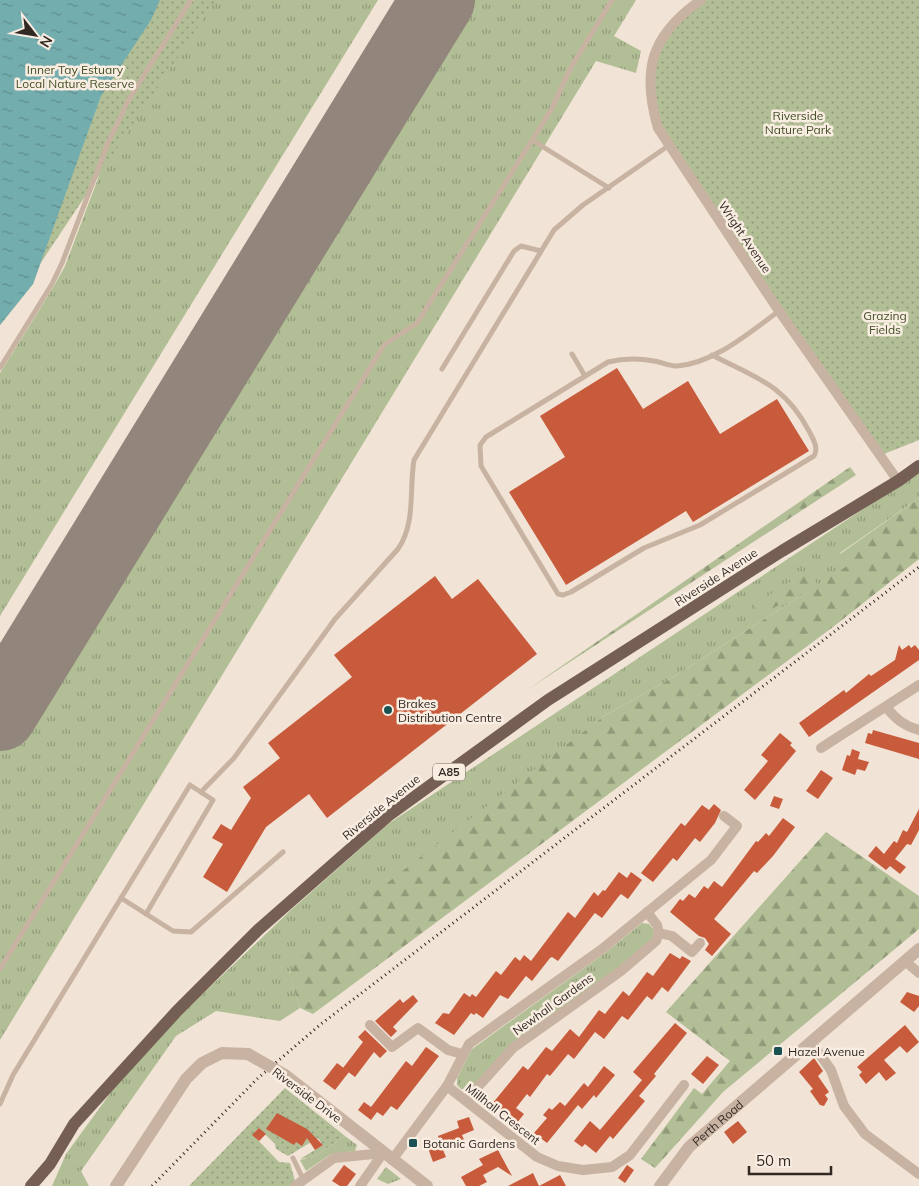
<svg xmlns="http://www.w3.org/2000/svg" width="919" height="1186" font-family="Mulish,sans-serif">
<defs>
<pattern id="grass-tufts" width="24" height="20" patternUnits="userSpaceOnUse" patternTransform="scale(1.25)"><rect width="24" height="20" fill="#b2bf96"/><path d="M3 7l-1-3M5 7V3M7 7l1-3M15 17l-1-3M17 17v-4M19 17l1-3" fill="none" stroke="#919b7a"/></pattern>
<pattern id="forest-firs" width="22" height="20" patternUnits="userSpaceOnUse" patternTransform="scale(1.25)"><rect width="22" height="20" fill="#b2bf96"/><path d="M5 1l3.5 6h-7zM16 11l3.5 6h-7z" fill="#919b7a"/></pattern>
<pattern id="park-dots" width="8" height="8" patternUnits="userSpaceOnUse" patternTransform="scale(1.25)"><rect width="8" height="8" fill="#b2bf96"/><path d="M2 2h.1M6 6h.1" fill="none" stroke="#919b7a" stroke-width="1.8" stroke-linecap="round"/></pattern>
<pattern id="water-ripples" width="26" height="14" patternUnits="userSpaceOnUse" patternTransform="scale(1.25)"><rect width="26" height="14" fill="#74adae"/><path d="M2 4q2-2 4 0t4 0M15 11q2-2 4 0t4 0" fill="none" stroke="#608d8d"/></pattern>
</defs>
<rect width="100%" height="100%" fill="#f1e3d5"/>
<g fill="url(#grass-tufts)">
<polygon points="193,0 378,0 0,616 0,373 54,286 65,266 111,144"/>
<polygon points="436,0 636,0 614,36 641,51 636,73 596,61 0,1040 0,714 50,634 69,629 75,623 94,592 91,567 217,361 239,356 264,315 254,308 254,300"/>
<polygon points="919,472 919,498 840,553 848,566 670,679 604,716 289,972 300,1008 280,1021 216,1011 176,1036 81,1171 89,1186 52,1186 66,1154 117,1084 172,1023 291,910 388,824"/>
<polygon points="642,923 649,924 654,930 653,939 469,1090 461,1089 457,1085 457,1078 472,1049 605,953"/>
<polygon points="345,1136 357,1145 355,1151 331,1154 306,1171 300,1160 315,1156"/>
<polygon points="386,1167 401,1179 388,1184 377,1179"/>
</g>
<g fill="url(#forest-firs)">
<polygon points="850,467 856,475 527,690"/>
<polygon points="919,498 919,559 833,627 313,1014 300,1008 289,973 318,936 604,716 670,679 810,590 763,613 756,609 755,604 812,568 817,585 847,566 840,554"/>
<polygon points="826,832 919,896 919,929 723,1092 655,1168 641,1159 694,1088 702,1094 730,1061 666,1012"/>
</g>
<g fill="url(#park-dots)">
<polygon points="0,0 216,0 40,264 33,284 0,325"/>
<polygon points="701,0 919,0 919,440 879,456 668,146 651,104 655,50"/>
<polygon points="285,1088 345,1136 315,1156 300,1159 323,1145 318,1138 288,1156 276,1149 275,1144 259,1128 253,1135 279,1162 290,1163 295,1181 290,1186 189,1186"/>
</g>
<polygon fill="url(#water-ripples)" points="0,0 160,0 151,20 101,96 33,284 0,325"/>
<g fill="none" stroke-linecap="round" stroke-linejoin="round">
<polyline stroke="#92867c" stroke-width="74" points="0,714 438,0"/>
</g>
<g fill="#c85b3c">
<polygon points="617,368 643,409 688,381 720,434 777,399 809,451 693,522 686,511 566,585 509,492 565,457 540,416"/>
<polygon points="435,576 452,599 478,579 537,654 327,818 309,794 266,827 227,892 203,877 223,844 212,838 221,824 231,830 251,798 243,787 280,758 268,743 352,677 334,655"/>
<polygon points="899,645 902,650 909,645 911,648 915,645 919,650 919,660 809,737 799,723 844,690 846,693 869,674 871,676 895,660"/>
<polygon points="873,730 919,743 919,759 865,743 868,733 872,734"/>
<polygon points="780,733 792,743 790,745 796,751 755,800 744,790 768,761 761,755"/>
<polygon points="852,749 860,752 858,759 869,762 865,771 857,769 855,775 842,770 847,755 850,756"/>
<polygon points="821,770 833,778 818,799 806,791"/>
<polygon points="774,796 783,799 779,809 770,806"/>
<polygon points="714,804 721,810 715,823 700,842 695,838 677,861 673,858 653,882 641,873 681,823 685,826 702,805 709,810"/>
<polygon points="919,809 919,830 911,845 907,844 895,859 906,867 900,874 890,866 886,870 868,856 876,846 884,854 894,841 897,843 903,830 907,832"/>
<polygon points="783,818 795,827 773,856 757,873 754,871 714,919 731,934 712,956 705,950 709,944 705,938 699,936 670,912 680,899 683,901 689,894 695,898 704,886 708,889 714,881 722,887 756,841 758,842 766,833 769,836"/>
<polygon points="619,872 627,878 631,872 642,880 628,899 621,894 619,896 602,918 595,913 594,914 558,961 552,957 550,958 532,981 526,976 508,999 500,995 483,1018 476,1013 474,1015 471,1013 454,1035 435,1023 443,1013 449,1014 464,993 470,997 472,994 476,997 496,971 501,975 515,957 520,961 524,955 531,961 568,912 575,918 594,892 598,896 603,890 605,891"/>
<polygon points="670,953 680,959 682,956 691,961 668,992 662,987 652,1000 647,996 628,1020 622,1016 604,1039 595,1032 574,1059 568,1054 550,1076 547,1074 530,1097 527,1094 516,1108 524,1114 516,1124 492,1104 523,1066 528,1070 546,1047 552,1051 570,1029 579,1037 599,1010 605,1014 623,991 629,996 647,972 653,976"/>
<polygon points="907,992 919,996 919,1006 914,1012 900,1002"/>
<polygon points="413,995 418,1001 393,1027 397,1031 391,1037 375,1021 400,999 403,1003"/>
<polygon points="675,1023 687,1033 654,1074 656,1076 639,1096 645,1101 613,1139 610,1136 596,1153 585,1144 582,1147 574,1141 590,1121 600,1130 642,1080 633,1072"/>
<polygon points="905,1025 919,1042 907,1053 900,1046 884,1060 896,1073 886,1081 879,1072 866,1084 859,1075 862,1072 857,1067"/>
<polygon points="365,1030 387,1051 380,1058 374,1052 355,1077 343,1068 363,1042 358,1037"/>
<polygon points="426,1047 439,1056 397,1110 391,1106 383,1116 377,1112 371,1120 358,1110 364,1102 371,1107 406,1061 412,1066"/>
<polygon points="707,1056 719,1065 703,1084 691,1074"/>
<polygon points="814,1058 823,1071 818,1076 829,1092 825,1095 828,1099 824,1106 820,1105 810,1091 813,1089 799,1072"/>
<polygon points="337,1063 349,1072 335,1090 323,1081"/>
<polygon points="604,1066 615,1075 596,1098 594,1095 582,1109 578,1105 547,1143 534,1133 547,1118 543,1115 549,1108 552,1110 560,1102 565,1106 584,1083 588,1087"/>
<polygon points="277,1113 307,1129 323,1145 315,1150 307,1138 302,1146 296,1142 294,1145 266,1129"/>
<polygon points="469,1117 474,1130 462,1135 465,1142 443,1150 446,1157 433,1162 428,1148 441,1143 438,1136 459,1128 457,1121"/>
<polygon points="738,1121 747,1132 733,1144 724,1132"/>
<polygon points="259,1128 266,1134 259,1141 252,1135"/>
<polygon points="498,1150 512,1176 498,1167 483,1175 487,1182 479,1186 466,1186 461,1177 483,1165 479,1159"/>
<polygon points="344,1165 356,1174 347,1186 340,1186 332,1181"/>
<polygon points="627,1165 634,1170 625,1183 618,1178"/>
<polygon points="533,1173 539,1186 560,1175 566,1186 508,1186"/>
</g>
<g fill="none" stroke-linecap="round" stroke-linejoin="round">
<g stroke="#c8b3a2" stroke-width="5">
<polyline points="532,140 609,188"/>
<polyline points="572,354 585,376"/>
<path d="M712,355c44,23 72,29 97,76 4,8 10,17 5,25l-114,69 -56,23 -73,44 -8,3 -5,-1 -77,-128 -1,-21 6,-8 122,-75c16,-4 30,-4 46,-1 7,1 16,5 23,5 38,-3 73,-34 102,-55"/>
<polyline points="0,368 52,284 62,263 108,143 128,101 191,0"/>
<polyline points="442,369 514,251 521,246 541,251"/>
<path d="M201,792l33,-34 101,-139 63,-70c18,-26 11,-59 16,-89l140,-230 29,-25 85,-59"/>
<polyline points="121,898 173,931 191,932 283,852"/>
<polyline points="0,969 384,345 417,323 551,110 570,69 612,0"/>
<polyline points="0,1104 13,1075 190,785 213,800 146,914"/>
<polyline points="293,1158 303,1179"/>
</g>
<g stroke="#c8b3a2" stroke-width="10">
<path d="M701,0c-50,35 -60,70 -43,128l121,183 119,170"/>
<path d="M886,707c10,12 18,19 33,23"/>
<polyline points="821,748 919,685"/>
<polyline points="659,933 672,936 692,952 700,943"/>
<polyline points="905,961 919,973"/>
<polyline points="370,1025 392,1047 418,1028 448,1050 462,1054"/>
<polyline points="811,1042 831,1070 844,1106 865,1134 919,1174"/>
<polyline points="447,1086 537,1157 558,1166 583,1170 612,1167 630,1155 684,1085"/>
<polyline points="466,1100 513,1048 621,971 656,941 659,933 657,925 647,912"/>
<polyline points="392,1160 447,1086 469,1044 602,949 711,860 737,826 724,816"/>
<polyline points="295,1186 334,1158 383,1153"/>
<polyline points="360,1186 383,1153"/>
</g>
<g stroke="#c8b3a2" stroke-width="12">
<polyline points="285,1075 427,1186"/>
<polyline points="116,1186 186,1079 202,1063 222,1053 248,1054"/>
<path id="s1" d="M660,1186l29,-39 230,-198"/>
</g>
<polyline stroke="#755f55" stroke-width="12" points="31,1186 50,1164 74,1124 177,1011 258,930 388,816 548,700 782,551 898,481 919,466"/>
<polyline stroke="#332924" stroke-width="3" stroke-dasharray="1 4" stroke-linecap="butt" points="152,1186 257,1079 321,1024 919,567"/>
<polyline stroke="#c8b3a2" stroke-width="12" points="248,1054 285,1075"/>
</g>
<g fill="#1a5254" stroke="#f9ede1" stroke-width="2">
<circle cx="388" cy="710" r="5"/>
<rect x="773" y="1046" width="10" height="10" rx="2.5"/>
<rect x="408" y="1138" width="10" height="10" rx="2.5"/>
</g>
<g text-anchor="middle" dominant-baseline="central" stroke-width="5" stroke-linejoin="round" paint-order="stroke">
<rect fill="#f9ede1" stroke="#6e645d" stroke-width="1" x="433" y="763.5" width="32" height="17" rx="4"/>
<g font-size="11" font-weight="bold" fill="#332924">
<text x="449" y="772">A85</text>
</g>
<g font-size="12" fill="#435128" stroke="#f9ede1">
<text x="75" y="69">Inner Tay Estuary<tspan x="75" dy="14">Local Nature Reserve</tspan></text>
<text x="798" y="115">Riverside<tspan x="798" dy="14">Nature Park</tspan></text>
<text x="885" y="315">Grazing<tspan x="885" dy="14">Fields</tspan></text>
</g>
<g font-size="12" fill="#332924" stroke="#f9ede1">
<text transform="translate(745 237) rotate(56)">Wright Avenue</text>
<text transform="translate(716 577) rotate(-33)">Riverside Avenue</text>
<text transform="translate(381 807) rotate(-39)">Riverside Avenue</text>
<text transform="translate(553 1004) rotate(-36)">Newhall Gardens</text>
<text transform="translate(307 1095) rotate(37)">Riverside Drive</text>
<text transform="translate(503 1114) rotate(38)">Millhall Crescent</text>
<text stroke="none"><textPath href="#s1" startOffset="86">Perth Road</textPath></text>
</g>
<g font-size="12" fill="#332924" stroke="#f9ede1" text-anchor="start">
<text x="398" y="703">Brakes<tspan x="398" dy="14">Distribution Centre</tspan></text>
<text x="788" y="1051">Hazel Avenue</text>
<text x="423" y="1143">Botanic Gardens</text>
</g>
</g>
<g transform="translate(35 35) rotate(121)" stroke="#f9ede1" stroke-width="4" paint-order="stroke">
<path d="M0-4L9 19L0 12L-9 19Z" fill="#332924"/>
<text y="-8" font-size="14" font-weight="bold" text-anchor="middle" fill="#332924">N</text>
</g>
<path d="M749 1166v8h82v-8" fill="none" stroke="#332924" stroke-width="2.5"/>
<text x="756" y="1166" font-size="15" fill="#332924" stroke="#f9ede1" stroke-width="4" paint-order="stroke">50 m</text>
</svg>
